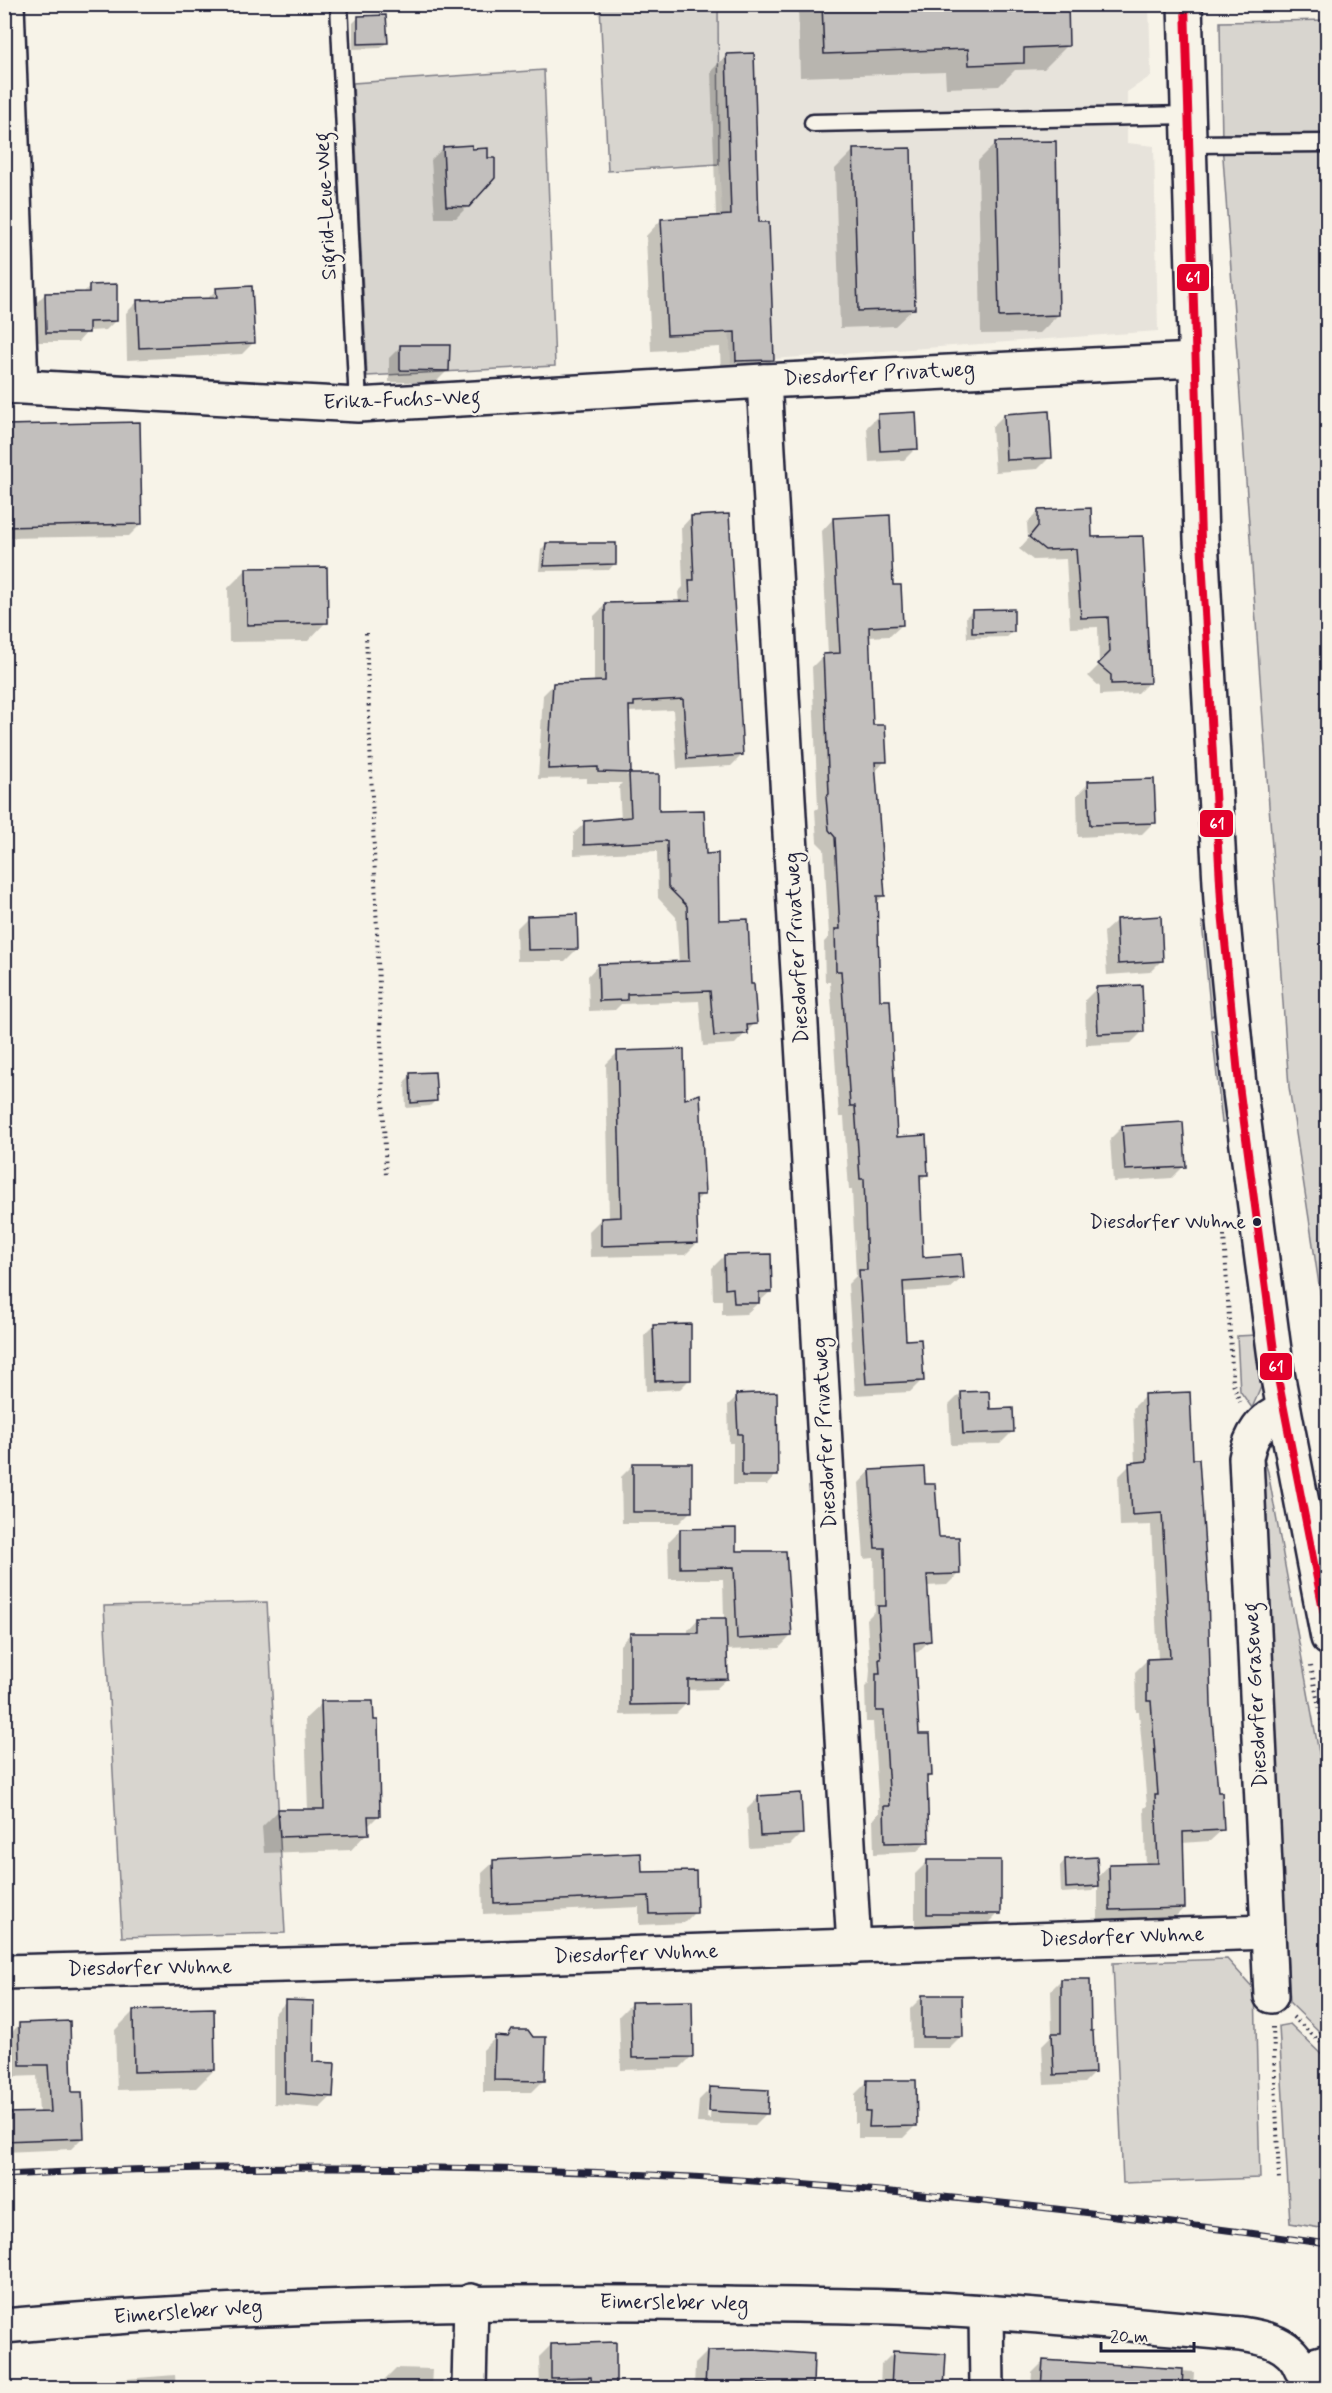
<svg xmlns="http://www.w3.org/2000/svg" width="1332" height="2393" font-family="Mynerve,sans-serif">
<rect width="100%" height="100%" fill="#f7f3e8"/>
<filter id="ink" filterUnits="userSpaceOnUse"><feTurbulence type="fractalNoise" baseFrequency=".0167" numOctaves="2"/><feDisplacementMap in="SourceGraphic" scale="12" xChannelSelector="R" yChannelSelector="G"/><feConvolveMatrix kernelMatrix="1 2 1 2 8 2 1 2 1" color-interpolation-filters="sRGB"/></filter>
<g filter="url(#ink)">
<polygon fill="#e7e3db" points="718,5 1149,5 1151,76 1127,92 1127,143 1154,146 1158,331 731,362 719,164"/>
<g fill="#d8d5cf" stroke="#7d7c85" stroke-width="1.5">
<polygon points="600,5 718,5 719,164 608,171"/>
<polygon points="1327,20 1327,1337 1289,1087 1222,143 1220,22"/>
<polygon points="544,70 555,366 367,376 353,83"/>
<polygon points="1202,922 1210,927 1218,1010 1211,1017"/>
<polygon points="1212,1030 1218,1033 1227,1122 1222,1123"/>
<polygon points="1256,1335 1264,1380 1252,1408 1240,1391 1237,1336"/>
<polygon points="1261,1450 1268,1472 1327,1797 1327,2039 1290,2003 1259,1468"/>
<polygon points="267,1602 285,1933 122,1937 104,1606"/>
<polygon points="1227,1959 1255,1990 1260,2178 1123,2183 1113,1963"/>
<polygon points="1290,2024 1327,2060 1327,2229 1290,2223 1279,2026"/>
</g>
<g fill="#0003" fill-rule="evenodd">
<polygon points="444,4 470,4 444,6"/>
<polygon points="798,4 1066,4 1067,46 1044,69 1015,70 999,86 946,88 945,72 800,77"/>
<polygon points="358,18 387,42 381,48 353,49 353,23"/>
<polygon points="727,55 758,224 773,359 757,375 721,376 720,347 651,351 646,236 661,220 716,217 711,71"/>
<polygon points="996,143 1058,315 1040,333 981,334 978,161"/>
<polygon points="443,148 468,206 456,218 435,218 431,160"/>
<polygon points="853,151 914,308 895,326 840,328 835,169"/>
<polygon points="89,287 116,320 106,330 88,331 78,342 37,342 35,304 45,294 82,294"/>
<polygon points="217,289 254,342 242,354 127,360 126,313 138,301 206,300"/>
<polygon points="401,346 448,370 436,382 389,382 389,358"/>
<polygon points="879,415 916,448 904,460 869,462 867,427"/>
<polygon points="1004,415 1050,457 1038,469 995,472 992,427"/>
<polygon points="4,427 141,524 129,536 4,538"/>
<polygon points="1038,512 1091,539 1149,682 1138,693 1100,695 1100,687 1088,676 1099,665 1098,627 1070,628 1066,559 1033,560 1019,549 1028,539 1027,523"/>
<polygon points="691,517 742,755 731,766 677,769 673,710 628,712 629,772 626,775 657,775 658,813 704,855 718,922 750,986 755,1023 735,1044 703,1046 699,1001 621,1004 615,1010 589,1011 588,976 598,965 679,963 676,917 658,898 657,851 574,855 574,833 585,823 621,820 619,786 622,783 587,783 587,778 538,779 543,695 554,684 594,683 594,616 605,605 679,603 678,592 683,587 681,528"/>
<polygon points="833,519 891,587 902,625 890,636 868,637 871,727 885,761 874,773 884,895 876,903 878,1002 896,1138 927,1174 919,1182 922,1258 962,1278 950,1289 902,1292 905,1342 922,1380 910,1392 855,1395 848,1284 856,1276 852,1190 849,1190 844,1117 839,1117 830,982 825,982 824,942 829,937 824,849 817,842 815,810 818,808 812,667 824,655 828,655 822,531"/>
<polygon points="546,544 614,564 609,570 539,571 541,550"/>
<polygon points="246,570 326,622 308,641 229,642 228,588"/>
<polygon points="972,611 1013,632 1007,637 967,638 966,617"/>
<polygon points="1089,783 1154,822 1142,834 1078,837 1077,795"/>
<polygon points="528,917 577,949 565,961 517,961 516,929"/>
<polygon points="1116,921 1162,960 1150,972 1107,975 1104,932"/>
<polygon points="1097,988 1143,1031 1131,1043 1086,1045 1085,1000"/>
<polygon points="618,1052 683,1101 703,1194 695,1202 697,1243 685,1255 590,1257 589,1231 601,1219 609,1219 606,1064"/>
<polygon points="411,1075 436,1100 430,1106 406,1108 405,1081"/>
<polygon points="1122,1127 1184,1166 1172,1178 1113,1182 1110,1139"/>
<polygon points="724,1256 771,1291 746,1314 722,1315 722,1300 713,1300 712,1268"/>
<polygon points="654,1326 690,1379 680,1389 646,1391 644,1336"/>
<polygon points="961,1393 988,1410 1012,1432 1000,1444 951,1445 949,1405"/>
<polygon points="737,1396 776,1475 767,1485 733,1485 733,1443 729,1443 728,1405"/>
<polygon points="1145,1396 1192,1460 1217,1794 1222,1830 1210,1841 1182,1843 1184,1908 1172,1920 1098,1921 1098,1885 1092,1891 1061,1893 1060,1866 1065,1860 1097,1878 1109,1865 1146,1865 1144,1808 1147,1806 1139,1712 1136,1712 1135,1672 1147,1660 1158,1660 1151,1525 1120,1526 1118,1477 1130,1465 1135,1464 1133,1408"/>
<polygon points="633,1465 691,1511 679,1523 622,1523 621,1477"/>
<polygon points="870,1471 924,1486 938,1539 958,1574 947,1585 926,1586 929,1641 918,1652 913,1653 917,1736 931,1775 926,1780 928,1841 916,1852 874,1854 873,1819 879,1813 873,1722 866,1722 865,1687 869,1683 870,1670 867,1619 875,1611 874,1558 864,1559 859,1483"/>
<polygon points="680,1530 734,1553 791,1636 779,1648 726,1650 727,1679 716,1689 686,1690 686,1704 676,1714 620,1715 620,1645 630,1634 688,1635 688,1630 698,1619 724,1619 723,1579 669,1579 668,1542"/>
<polygon points="322,1703 379,1815 367,1827 367,1833 351,1850 264,1853 262,1827 279,1810 308,1810 305,1719"/>
<polygon points="759,1797 802,1833 790,1845 749,1848 747,1809"/>
<polygon points="494,1862 640,1873 695,1912 684,1923 639,1925 639,1907 483,1914 482,1873"/>
<polygon points="927,1862 999,1913 987,1925 915,1925 915,1874"/>
<polygon points="1061,1980 1089,2033 1094,2073 1084,2083 1044,2085 1042,2045 1052,2035 1051,1990"/>
<polygon points="922,1997 961,2036 949,2048 911,2048 910,2009"/>
<polygon points="286,2002 311,2063 332,2096 320,2108 274,2104 274,2014"/>
<polygon points="631,2004 692,2056 680,2068 621,2070 619,2016"/>
<polygon points="134,2011 214,2070 196,2088 117,2090 115,2030"/>
<polygon points="20,2024 71,2094 83,2137 71,2149 4,2152 4,2115 39,2114 37,2076 9,2077 8,2036"/>
<polygon points="513,2032 544,2080 532,2092 483,2092 483,2050 495,2038 506,2038"/>
<polygon points="867,2082 915,2126 903,2138 858,2138 858,2123 855,2123 855,2094"/>
<path d="M711,2088l56,25 -12,12 -58,-2 2,-23zM708,2099h3l-1,20 -3,-1z"/>
<polygon points="614,2344 614,2388 540,2388 539,2357 551,2345"/>
<polygon points="707,2352 811,2386 808,2388 694,2388 695,2364"/>
<polygon points="893,2353 944,2355 943,2388 880,2388 881,2365"/>
<polygon points="1044,2361 1194,2372 1193,2388 1031,2388 1032,2373"/>
<polygon points="396,2368 432,2369 431,2388 384,2388 384,2380"/>
<polygon points="175,2375 176,2388 105,2388 113,2380"/>
</g>
<g fill="#c2bfbd" stroke="#22223b" stroke-width="1.5">
<polygon points="822,4 1068,4 1069,46 1024,48 1024,63 969,65 968,49 824,54"/>
<polygon points="386,15 388,43 358,44 358,16"/>
<polygon points="754,53 759,222 769,222 774,360 736,361 735,332 667,335 661,219 731,215 726,54"/>
<polygon points="1056,141 1059,315 999,317 995,142"/>
<polygon points="472,145 472,149 488,148 488,158 495,158 495,178 469,207 446,206 443,147"/>
<polygon points="911,148 915,309 858,311 853,149"/>
<polygon points="117,284 117,321 89,322 89,333 46,333 45,293 89,292 89,285"/>
<polygon points="252,286 255,343 139,348 137,300 217,298 216,288"/>
<polygon points="400,345 450,345 449,371 400,370"/>
<polygon points="1049,411 1052,458 1006,460 1004,414"/>
<polygon points="916,412 918,449 880,451 878,414"/>
<polygon points="140,422 142,524 4,527 4,425"/>
<polygon points="1091,508 1092,537 1143,536 1150,683 1111,684 1111,675 1098,664 1110,652 1108,617 1081,618 1076,549 1045,550 1029,537 1038,526 1038,510"/>
<polygon points="729,514 743,755 687,759 683,699 634,702 634,706 629,706 631,773 598,772 598,767 548,769 553,683 605,681 605,603 690,601 689,580 694,580 691,516"/>
<polygon points="890,515 893,585 901,585 903,625 869,627 873,725 885,725 887,762 875,762 885,896 877,896 880,1000 890,1000 897,1137 926,1135 928,1175 920,1175 923,1257 962,1254 964,1278 903,1282 906,1340 921,1339 924,1381 866,1384 859,1270 867,1270 864,1179 860,1179 855,1106 850,1106 841,971 836,971 835,929 840,929 835,837 829,830 826,797 829,794 823,654 840,653 833,518"/>
<polygon points="546,543 616,543 616,564 544,566"/>
<polygon points="327,567 328,623 247,625 246,568"/>
<polygon points="1014,609 1014,632 972,633 972,610"/>
<polygon points="629,774 659,774 659,811 704,810 706,854 718,853 719,920 748,919 751,984 754,984 757,1024 747,1025 748,1034 714,1036 710,991 627,994 627,1000 599,1001 598,964 689,961 687,906 668,887 667,841 584,845 584,821 631,817"/>
<polygon points="1154,779 1156,823 1090,825 1088,781"/>
<polygon points="577,914 578,949 528,950 527,916"/>
<polygon points="1161,916 1163,961 1118,964 1116,919"/>
<polygon points="1142,985 1144,1032 1098,1034 1096,987"/>
<polygon points="684,1049 685,1099 700,1094 705,1195 696,1195 698,1243 601,1246 601,1218 621,1217 617,1051"/>
<polygon points="435,1072 437,1101 411,1103 410,1073"/>
<polygon points="1183,1122 1186,1167 1125,1170 1122,1126"/>
<polygon points="771,1254 772,1292 759,1292 759,1303 734,1303 733,1288 725,1289 724,1255"/>
<polygon points="691,1324 691,1380 655,1381 653,1325"/>
<polygon points="989,1391 990,1409 1013,1408 1014,1432 963,1434 961,1392"/>
<polygon points="777,1392 778,1476 742,1476 742,1434 738,1434 736,1394"/>
<polygon points="1190,1392 1193,1459 1199,1459 1208,1592 1211,1705 1218,1792 1222,1792 1224,1830 1183,1832 1185,1908 1110,1910 1109,1864 1158,1863 1155,1795 1158,1795 1151,1701 1147,1701 1147,1659 1170,1658 1162,1513 1132,1515 1129,1463 1147,1461 1144,1394"/>
<rect x="633" y="1463" width="59" height="49"/>
<polygon points="924,1467 925,1484 935,1484 939,1537 959,1537 960,1574 927,1575 931,1641 914,1643 919,1734 930,1734 932,1776 927,1776 929,1842 885,1843 884,1806 890,1806 884,1711 876,1711 876,1674 880,1674 879,1659 881,1659 878,1606 886,1606 885,1548 875,1548 870,1470"/>
<polygon points="736,1528 736,1551 786,1551 792,1636 737,1639 734,1567 680,1568 680,1529"/>
<polygon points="698,1618 726,1618 728,1679 688,1680 688,1704 630,1705 630,1633 698,1633"/>
<polygon points="321,1701 373,1701 374,1720 378,1720 380,1816 368,1816 369,1834 280,1837 278,1809 324,1809"/>
<polygon points="801,1793 803,1834 760,1836 758,1796"/>
<polygon points="641,1853 642,1872 696,1871 697,1913 650,1914 649,1896 494,1903 493,1860"/>
<polygon points="1097,1857 1099,1886 1066,1888 1065,1859"/>
<rect x="927" y="1860" width="74" height="54"/>
<polygon points="1061,1979 1090,1979 1091,2031 1093,2031 1095,2073 1054,2075 1052,2033 1061,2033"/>
<polygon points="922,1995 962,1995 963,2037 922,2037"/>
<polygon points="285,2000 314,2001 313,2062 335,2063 333,2097 285,2093"/>
<polygon points="692,2001 693,2057 632,2058 631,2002"/>
<polygon points="214,2008 215,2070 134,2072 133,2010"/>
<polygon points="70,2021 72,2092 82,2092 84,2138 4,2141 4,2113 51,2112 48,2065 20,2065 19,2023"/>
<polygon points="512,2030 528,2030 533,2037 546,2037 545,2081 494,2080 495,2036 508,2037"/>
<polygon points="867,2080 916,2080 917,2126 869,2127 870,2112 866,2112"/>
<polygon points="710,2087 769,2090 768,2114 709,2111"/>
<polygon points="616,2342 616,2388 592,2388 591,2377 551,2378 551,2344"/>
<polygon points="754,2350 814,2354 813,2386 737,2383 737,2388 711,2388 711,2386 705,2386 707,2351"/>
<polygon points="893,2351 946,2354 944,2388 891,2388"/>
<polygon points="1043,2360 1183,2369 1182,2388 1041,2388"/>
</g>
<g fill="none" stroke-linecap="round" stroke-linejoin="round">
<g stroke="#22223b" stroke-width="21">
<g id="service">
<polyline points="339,4 358,405"/>
<polyline points="813,123 1188,115"/>
<polyline points="1189,144 1328,143"/>
</g>
</g>
<g stroke="#22223b" stroke-width="38">
<g id="minor">
<polyline points="7,4 21,386"/>
<polyline points="4,386 358,405 764,381"/>
<polyline points="854,1947 764,381 1195,360"/>
<polyline points="4,1972 323,1964 1268,1932"/>
<path d="M1271,1996l-25,-538c4,-21 15,-41 38,-47"/>
<polyline points="986,2313 987,2388"/>
<path d="M4,2326c241,-22 480,-26 722,-22 64,1 128,1 193,4 107,5 215,17 322,26 25,4 50,9 60,35l27,-8"/>
<polyline points="469,2388 471,2301"/>
</g>
</g>
<g stroke="#22223b" stroke-width="38">
<polyline id="secondary" points="1185,4 1201,539 1221,901 1239,1085 1277,1373 1328,1638"/>
</g>
<g stroke="#22223b" stroke-width="4" stroke-dasharray="1.5 4.5" stroke-linecap="butt">
<polyline points="366,633 386,1177"/>
<polyline points="1224,1235 1233,1384 1240,1402"/>
<polyline points="1311,1666 1328,1756"/>
<polyline points="1293,2017 1328,2049"/>
<polyline points="1273,2027 1279,2180"/>
</g>
<use href="#service" stroke="#f7f3e8" stroke-width="16"/>
<use href="#minor" stroke="#f7f3e8" stroke-width="33"/>
<use href="#secondary" stroke="#f7f3e8" stroke-width="33"/>
<g stroke="#22223b" stroke-width="7">
<path id="rail" d="M4,2175c229,-11 459,-11 687,2 213,12 425,37 637,67"/>
</g>
<use href="#rail" stroke="#f7f3e8" stroke-width="4.5" stroke-dasharray="14" stroke-linecap="butt"/>
<g stroke="#f7f3e8" stroke-width="12">
<polyline id="bus-1" points="1185,4 1201,539 1221,901 1239,1085 1277,1373 1328,1635"/>
</g>
<use href="#bus-1" stroke="#e4002b" stroke-width="8"/>
</g>
</g>
<circle fill="#22223b" stroke="#f7f3e8" stroke-width="2" cx="1257" cy="1222" r="5"/>
<g text-anchor="middle" dominant-baseline="central" stroke-width="5" stroke-linejoin="round" paint-order="stroke">
<g font-size="20" fill="#22223b" stroke="#f7f3e8" text-anchor="end">
<text x="1246" y="1222">Diesdorfer Wuhne</text>
</g>
<g font-size="21" fill="#22223b" stroke="#f7f3e8">
<text transform="translate(326 206) rotate(-93)">Sigrid-Leue-Weg</text>
<text transform="translate(879 374) rotate(-3)">Diesdorfer Privatweg</text>
<text transform="translate(402 400) rotate(-2)">Erika-Fuchs-Weg</text>
<text transform="translate(797 948) rotate(-93)">Diesdorfer Privatweg</text>
<text transform="translate(825 1433) rotate(-93)">Diesdorfer Privatweg</text>
<text transform="translate(1256 1695) rotate(-93)">Diesdorfer Graseweg</text>
<text transform="translate(1122 1937) rotate(-2)">Diesdorfer Wuhne</text>
<text transform="translate(636 1954) rotate(-2)">Diesdorfer Wuhne</text>
<text transform="translate(150 1968) rotate(-1)">Diesdorfer Wuhne</text>
<text transform="translate(674 2303) rotate(1)">Eimersleber Weg</text>
<text transform="translate(188 2312) rotate(-4)">Eimersleber Weg</text>
</g>
</g>
<g stroke="#f7f3e8" stroke-width="2">
<rect x="1176" y="263" width="34" height="29" rx="6" fill="#e4002b"/>
<rect x="1199" y="809" width="35" height="29" rx="6" fill="#e4002b"/>
<rect x="1259" y="1352" width="34" height="29" rx="6" fill="#e4002b"/>
</g>
<g font-size="16" text-anchor="middle" font-weight="bold" fill="#fff">
<text x="1193" y="283">61</text>
<text x="1217" y="829">61</text>
<text x="1276" y="1372">61</text>
</g>
<rect width="1332" height="2393" fill="none" stroke="#f7f3e8" stroke-width="24"/>
<rect x="12" y="12" width="1308" height="2369" fill="none" stroke="#22223b" stroke-width="2" filter="url(#ink)"/>
<path d="M1101 2342v9h93v-9" fill="none" stroke="#22223b" stroke-width="3"/>
<text x="1110" y="2342" font-size="18" fill="#22223b" stroke="#f7f3e8" stroke-width="4.5" paint-order="stroke">20 m</text>
</svg>
